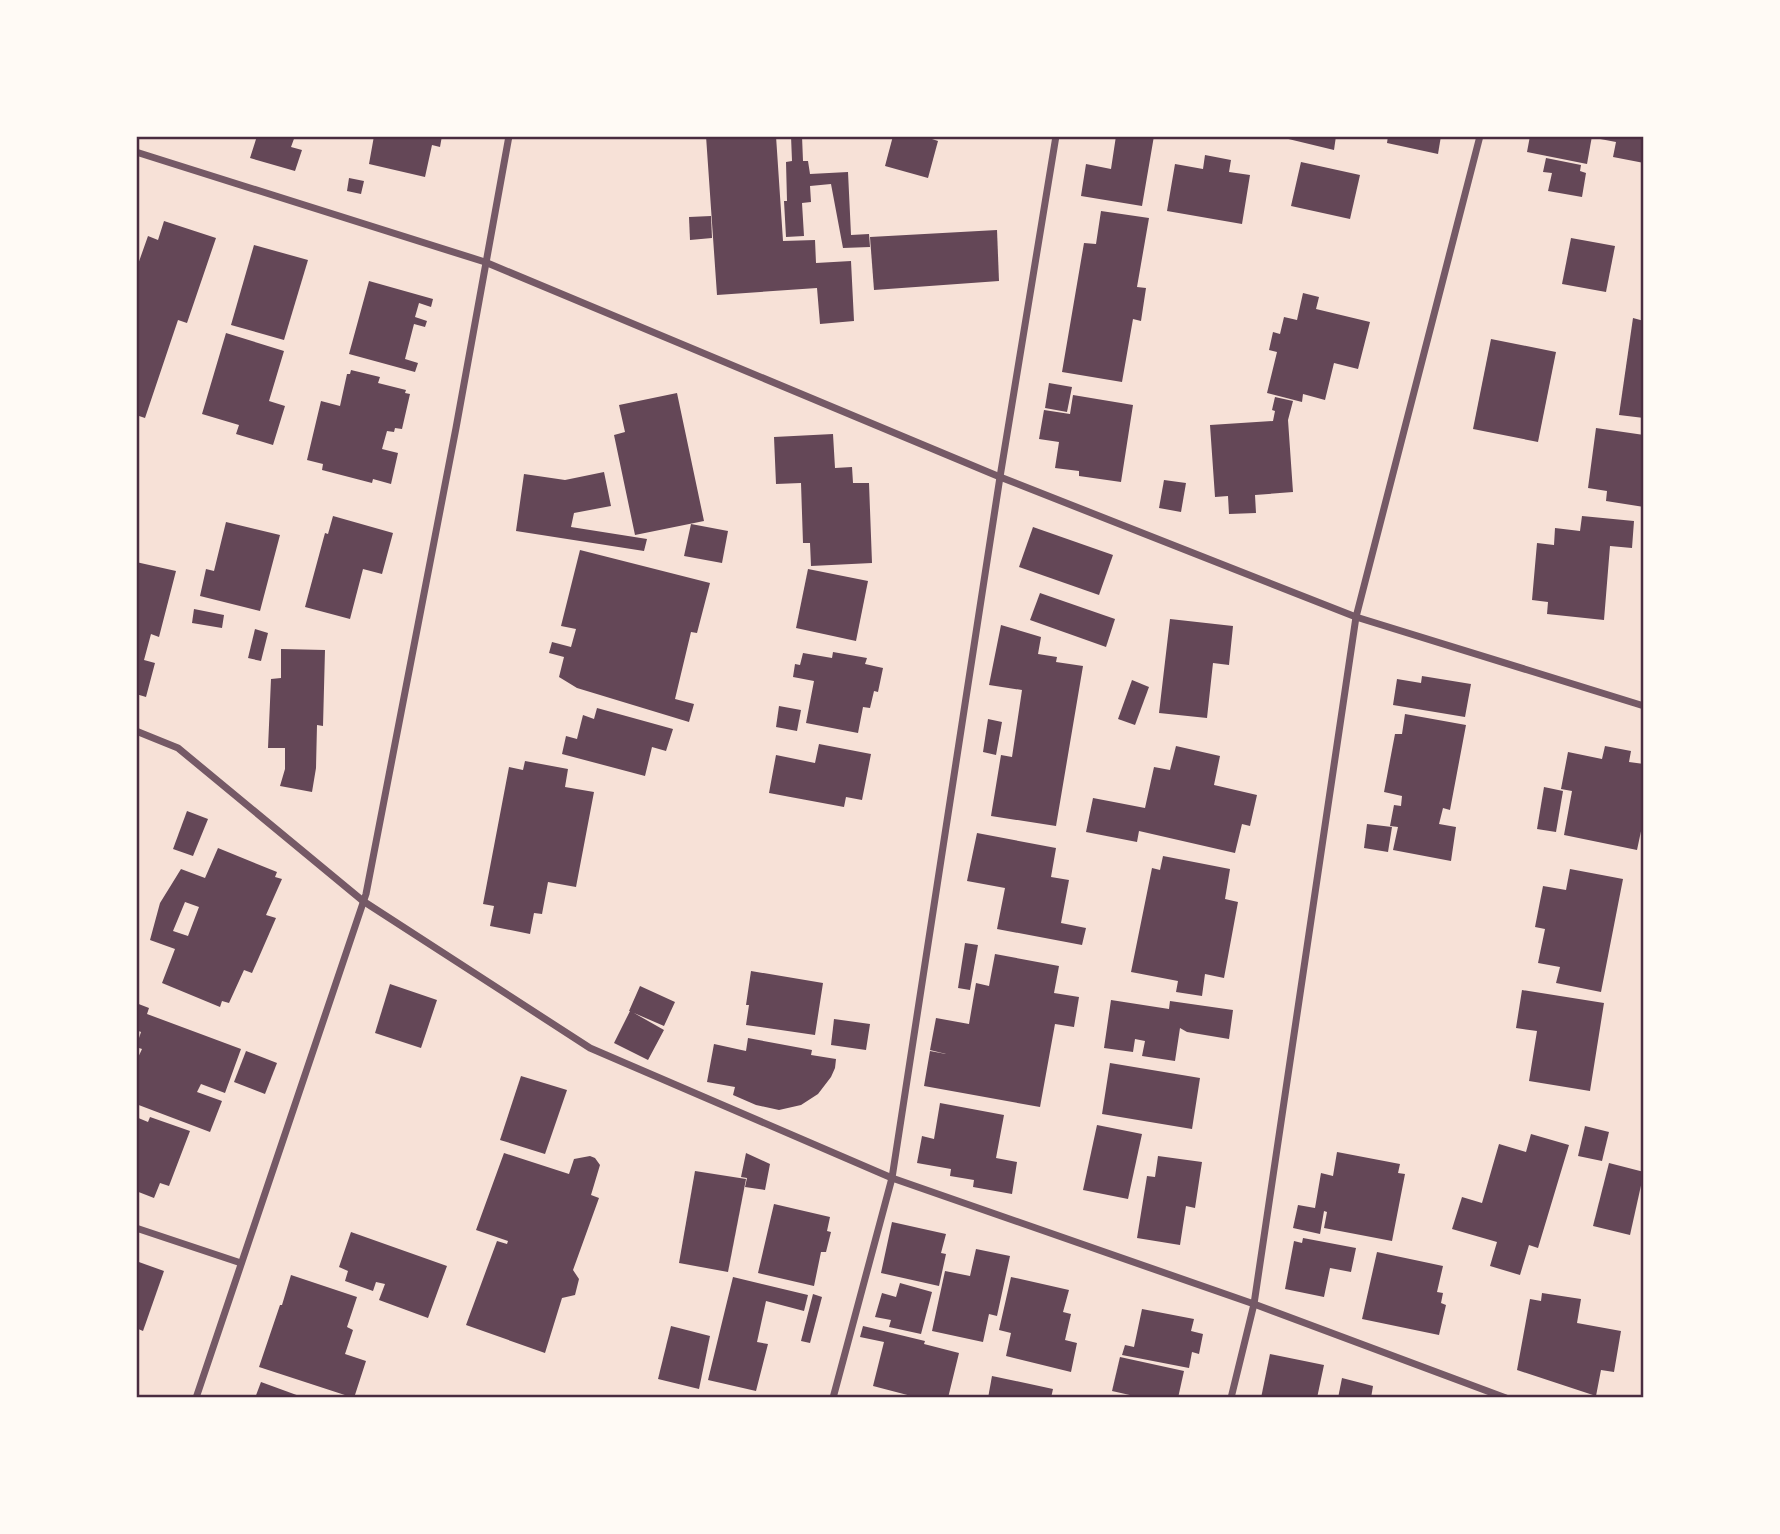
<svg xmlns="http://www.w3.org/2000/svg" width="1780" height="1534" font-family="Mulish,sans-serif">
<rect width="100%" height="100%" fill="#f7e1d7"/>
<g fill="#644757" fill-rule="evenodd">
<polygon points="257,136 295,136 291,147 302,150 295,171 250,158"/>
<polygon points="374,136 442,136 440,147 432,145 425,177 369,164"/>
<polygon points="706,136 776,136 783,241 815,240 816,263 851,261 854,321 820,324 817,288 717,295"/>
<polygon points="791,136 802,136 803,161 808,161 810,174 848,172 851,235 869,234 870,247 843,248 831,184 810,186 811,202 802,203 804,236 786,237 784,201 787,201 786,162 792,161"/>
<polygon points="893,136 923,136 938,141 928,178 885,166"/>
<polygon points="1116,136 1154,136 1142,206 1081,196 1086,164 1111,169"/>
<polygon points="1276,136 1336,136 1334,150"/>
<polygon points="1388,136 1441,136 1438,154 1387,143"/>
<polygon points="1530,136 1592,136 1587,164 1527,152"/>
<polygon points="1595,136 1644,136 1644,163 1613,157 1616,142 1595,138"/>
<polygon points="1205,155 1231,160 1229,172 1250,175 1242,224 1167,211 1175,164 1203,169"/>
<polygon points="1546,158 1581,165 1580,171 1586,173 1582,197 1548,191 1552,173 1543,172"/>
<polygon points="1301,162 1360,175 1350,219 1291,206"/>
<polygon points="349,178 364,181 361,194 347,191"/>
<polygon points="1101,211 1149,218 1137,287 1146,288 1141,321 1133,319 1122,382 1062,372 1084,243 1096,244"/>
<polygon points="711,216 712,238 690,240 689,217"/>
<polygon points="164,221 216,238 187,323 178,320 145,418 136,415 136,270 148,236 158,240"/>
<polygon points="997,230 999,281 874,290 870,237"/>
<polygon points="1571,238 1615,246 1606,292 1562,284"/>
<polygon points="254,245 308,260 284,340 231,325"/>
<polygon points="369,281 433,299 431,307 419,303 415,317 427,321 425,327 414,324 405,359 418,363 415,372 349,354"/>
<polygon points="1303,293 1319,297 1316,309 1370,322 1358,369 1334,363 1325,400 1303,394 1302,402 1267,393 1277,352 1269,350 1273,332 1280,334 1284,317 1297,320"/>
<polygon points="1633,318 1644,321 1644,418 1619,415"/>
<polygon points="226,333 284,351 269,401 285,406 273,445 236,434 239,425 202,414"/>
<polygon points="1491,339 1556,352 1538,442 1473,429"/>
<polygon points="351,370 380,377 378,383 406,390 405,393 410,394 402,429 395,428 394,432 387,431 382,449 398,453 391,484 373,479 372,483 322,470 323,464 307,460 321,401 340,406 347,374 350,374"/>
<polygon points="1049,383 1072,387 1067,412 1045,408"/>
<polygon points="677,393 704,521 635,535 614,435 625,432 619,405"/>
<polygon points="1073,395 1133,405 1121,482 1079,476 1079,471 1055,468 1059,442 1039,439 1044,410 1070,414"/>
<polygon points="1275,397 1293,401 1288,420 1293,492 1255,495 1256,513 1229,514 1228,496 1215,497 1210,425 1273,421 1275,411 1272,410"/>
<polygon points="1596,428 1644,435 1644,507 1606,501 1607,491 1588,488"/>
<polygon points="833,434 835,468 852,467 853,483 869,483 872,563 811,566 810,543 803,543 801,483 776,484 774,437"/>
<polygon points="604,472 611,506 574,513 571,527 647,539 644,551 516,531 524,474 565,480"/>
<polygon points="1164,480 1186,483 1181,512 1159,508"/>
<polygon points="333,516 393,533 382,574 363,569 350,619 305,607 325,533 328,534"/>
<polygon points="1582,516 1634,521 1632,548 1610,546 1604,620 1547,614 1548,602 1532,600 1537,543 1554,545 1555,528 1580,531"/>
<polygon points="226,522 280,535 260,611 200,596 206,569 214,571"/>
<polygon points="691,524 728,531 722,563 684,556"/>
<polygon points="1033,527 1113,555 1099,595 1019,567"/>
<polygon points="580,550 710,583 697,633 691,632 675,699 694,704 689,722 577,688 559,677 564,657 549,653 552,642 571,647 576,629 561,626"/>
<polygon points="136,562 176,571 159,637 151,634 144,660 155,663 146,697 136,694"/>
<polygon points="808,569 868,581 856,641 796,628"/>
<polygon points="1040,593 1115,619 1106,647 1030,620"/>
<polygon points="194,609 224,615 222,628 192,623"/>
<polygon points="1170,619 1233,626 1229,665 1213,663 1207,718 1159,713"/>
<polygon points="1001,625 1041,637 1038,654 1057,657 1056,662 1083,666 1056,826 991,816 1001,755 1012,757 1022,690 989,685"/>
<polygon points="255,629 268,633 261,661 248,658"/>
<polygon points="281,649 325,650 323,726 317,725 316,768 312,792 280,786 285,769 285,748 268,748 271,679 281,678"/>
<polygon points="833,652 867,658 865,664 883,668 878,692 874,691 870,708 863,707 858,733 806,723 814,681 793,677 795,664 800,665 803,653 832,658"/>
<polygon points="1422,676 1471,684 1465,717 1393,705 1397,679 1421,683"/>
<polygon points="1132,680 1149,687 1135,725 1118,719"/>
<polygon points="779,706 801,710 797,731 776,727"/>
<polygon points="597,708 673,729 666,751 652,747 645,776 562,754 566,736 577,739 583,715 594,719"/>
<polygon points="1405,714 1466,725 1450,810 1443,808 1439,824 1456,827 1451,861 1393,850 1398,827 1390,826 1394,805 1401,806 1402,796 1384,792 1395,734 1402,734"/>
<polygon points="988,719 1002,722 996,755 983,752"/>
<polygon points="819,744 871,754 862,800 846,797 844,807 769,793 776,755 815,763"/>
<polygon points="1176,746 1220,756 1214,785 1257,795 1250,826 1242,824 1235,853 1139,831 1137,842 1086,832 1093,798 1145,808 1154,767 1170,770"/>
<polygon points="1605,746 1631,751 1629,762 1644,764 1644,817 1637,850 1564,835 1572,791 1561,789 1568,752 1602,759"/>
<polygon points="525,761 568,769 565,787 594,792 576,887 548,882 542,914 534,913 530,934 490,926 494,906 483,904 509,767 523,770"/>
<polygon points="1544,787 1563,791 1556,832 1537,829"/>
<polygon points="187,811 208,819 193,856 173,849"/>
<polygon points="1367,824 1392,827 1388,852 1364,848"/>
<polygon points="977,833 1056,848 1051,877 1069,880 1061,923 1086,928 1082,945 997,929 1005,888 967,881"/>
<path d="M218,848l59,24 -2,5 7,2 -16,36 10,3 -24,55 -8,-3 -15,33 -7,-2 -2,6 -58,-24 13,-34 -25,-9 10,-37 21,-34 24,9zM185,902l14,5 -11,29 -15,-5z"/>
<polygon points="1163,856 1230,869 1225,899 1238,902 1224,978 1205,974 1202,996 1176,992 1178,981 1131,972 1152,868 1160,870"/>
<polygon points="1570,869 1623,879 1601,992 1556,983 1560,967 1538,963 1545,929 1535,927 1543,886 1566,890"/>
<polygon points="965,943 978,945 970,990 958,988"/>
<polygon points="995,954 1059,966 1054,993 1079,997 1074,1027 1055,1024 1040,1107 924,1086 930,1051 946,1054 930,1050 936,1018 969,1024 976,983 989,986"/>
<polygon points="751,971 823,983 815,1035 746,1025 749,1005 746,1005"/>
<polygon points="390,984 437,1000 421,1048 375,1033"/>
<polygon points="640,986 675,1002 664,1026 634,1013 664,1030 648,1060 614,1043 630,1011 629,1011"/>
<polygon points="1522,990 1604,1003 1590,1091 1529,1081 1537,1031 1516,1028"/>
<polygon points="1111,1000 1169,1009 1170,1001 1233,1010 1229,1039 1187,1032 1180,1028 1175,1061 1142,1056 1145,1041 1135,1039 1133,1052 1104,1048"/>
<polygon points="136,1003 149,1008 147,1014 241,1049 225,1093 201,1084 197,1092 222,1101 210,1132 136,1104 136,1062 142,1049 136,1047 141,1032 136,1030"/>
<polygon points="834,1019 870,1024 866,1050 831,1045"/>
<polygon points="748,1038 812,1050 811,1055 836,1059 835,1068 831,1077 818,1094 801,1105 779,1110 756,1105 733,1095 735,1087 707,1082 714,1044 746,1051"/>
<polygon points="246,1051 277,1063 265,1094 234,1082"/>
<polygon points="1110,1063 1200,1078 1192,1129 1102,1114"/>
<polygon points="521,1076 567,1090 545,1154 500,1140"/>
<polygon points="940,1103 1004,1115 996,1158 1017,1162 1012,1194 973,1187 974,1180 950,1176 951,1169 917,1163 922,1136 934,1139"/>
<polygon points="136,1117 148,1122 150,1117 190,1131 169,1186 160,1183 154,1198 136,1191"/>
<polygon points="1097,1125 1142,1134 1128,1199 1083,1190"/>
<polygon points="1585,1126 1609,1132 1602,1161 1578,1156"/>
<polygon points="1531,1134 1569,1145 1538,1248 1529,1245 1520,1275 1490,1266 1497,1242 1452,1229 1462,1197 1482,1203 1499,1144 1526,1152"/>
<polygon points="1337,1152 1400,1164 1398,1173 1405,1174 1392,1241 1324,1228 1327,1212 1324,1211 1320,1234 1293,1228 1298,1205 1315,1208 1321,1173 1333,1176"/>
<polygon points="504,1153 569,1174 574,1159 590,1156 595,1158 600,1165 591,1195 599,1198 573,1270 579,1279 575,1295 562,1298 545,1353 466,1325 497,1241 507,1244 508,1241 476,1230"/>
<polygon points="746,1153 770,1164 765,1190 745,1187 747,1178 741,1177"/>
<polygon points="1158,1156 1202,1162 1195,1208 1186,1206 1180,1245 1137,1238 1147,1176 1155,1177"/>
<polygon points="1609,1163 1644,1172 1630,1235 1593,1226"/>
<polygon points="695,1171 746,1179 728,1272 679,1263"/>
<polygon points="774,1204 830,1217 827,1231 831,1232 826,1252 821,1252 814,1286 758,1273"/>
<polygon points="892,1222 946,1234 941,1253 946,1254 939,1286 881,1273"/>
<polygon points="351,1232 447,1266 428,1318 379,1300 385,1284 376,1282 373,1291 345,1281 348,1271 339,1267"/>
<polygon points="1303,1238 1356,1248 1351,1272 1330,1268 1324,1297 1285,1289 1294,1241 1302,1243"/>
<polygon points="976,1249 1010,1256 997,1316 989,1314 983,1342 932,1331 945,1271 970,1276"/>
<polygon points="1377,1252 1443,1266 1437,1292 1443,1293 1441,1303 1446,1305 1439,1335 1362,1319"/>
<polygon points="136,1261 164,1271 143,1331 136,1328"/>
<polygon points="291,1275 357,1297 347,1327 353,1330 345,1354 366,1361 354,1398 259,1367 280,1305 282,1305"/>
<polygon points="733,1277 808,1295 804,1311 766,1301 757,1342 768,1344 756,1391 708,1380"/>
<polygon points="1011,1277 1069,1290 1063,1312 1071,1314 1065,1340 1077,1343 1071,1372 1006,1356 1011,1333 999,1330"/>
<polygon points="900,1283 932,1292 921,1334 889,1327 891,1320 875,1317 882,1293 896,1297"/>
<polygon points="1542,1293 1581,1299 1577,1323 1621,1331 1614,1372 1601,1370 1596,1396 1517,1370 1530,1299 1541,1301"/>
<polygon points="813,1294 822,1297 810,1343 801,1341"/>
<polygon points="1142,1309 1194,1319 1191,1331 1203,1334 1199,1354 1192,1352 1189,1368 1122,1355 1125,1345 1134,1347"/>
<polygon points="671,1326 710,1336 699,1389 658,1379"/>
<polygon points="863,1326 925,1341 924,1344 959,1353 948,1398 919,1398 873,1386 884,1342 860,1337"/>
<polygon points="1270,1354 1324,1365 1317,1398 1261,1398"/>
<polygon points="1120,1357 1184,1371 1178,1398 1143,1398 1112,1391"/>
<polygon points="992,1376 1053,1389 1051,1398 988,1398"/>
<polygon points="1342,1378 1373,1386 1371,1398 1338,1398"/>
<polygon points="261,1382 302,1397 302,1398 255,1398"/>
</g>
<g fill="none" stroke-linecap="round" stroke-linejoin="round">
<g stroke="#755966" stroke-width="7">
<polyline points="136,152 485,262 1000,477 1356,617 1644,706"/>
<polyline points="136,731 178,748 363,901 590,1048 892,1178 1254,1304 1506,1398"/>
<polyline points="136,1228 241,1263"/>
<polyline points="196,1398 366,894 456,428 509,136"/>
<polyline points="833,1398 892,1178 1000,477 1056,136"/>
<polyline points="1231,1398 1254,1304 1356,617 1480,136"/>
</g>
</g>
<rect width="1780" height="1534" fill="none" stroke="#fffaf5" stroke-width="276"/>
<rect x="138" y="138" width="1504" height="1258" fill="none" stroke="#4a2c40" stroke-width="2.5"/>
</svg>
